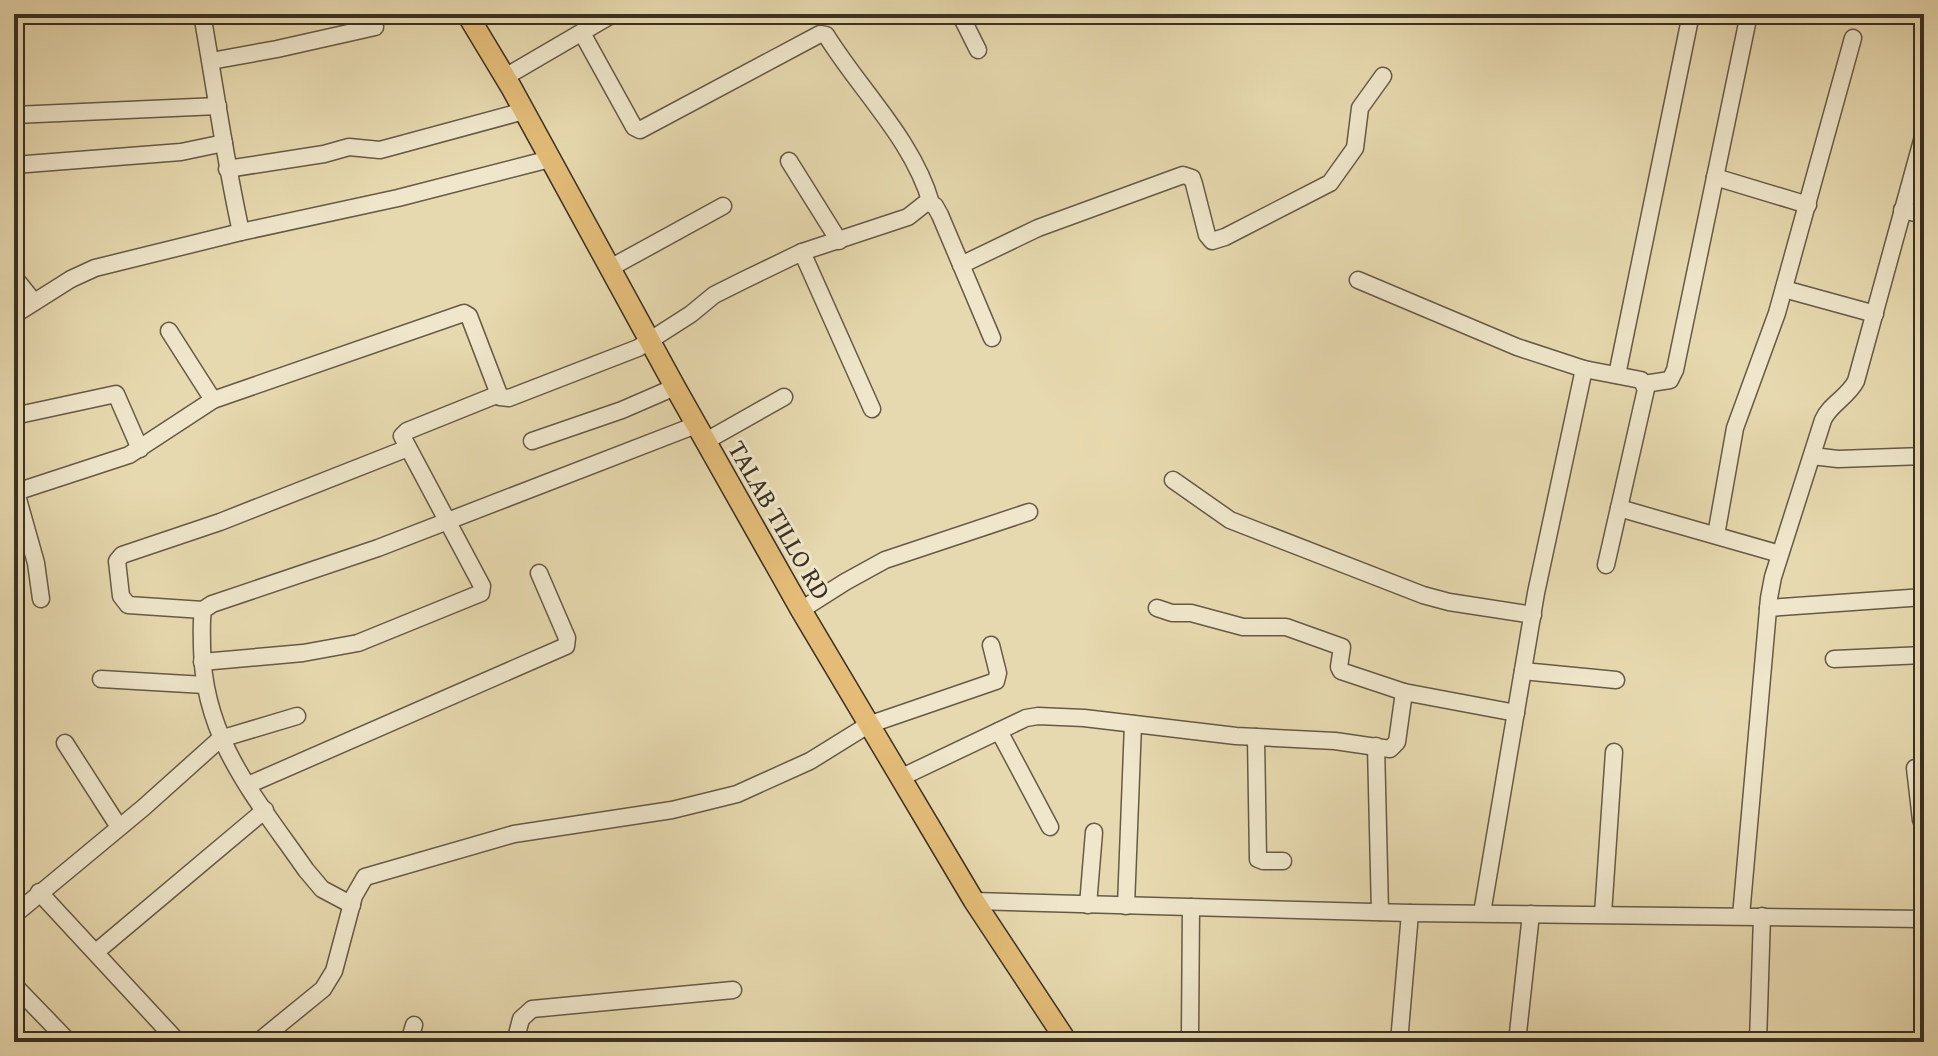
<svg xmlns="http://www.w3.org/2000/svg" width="1938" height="1056" font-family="'Gentium Book Plus',serif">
<rect width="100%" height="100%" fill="#e7d9af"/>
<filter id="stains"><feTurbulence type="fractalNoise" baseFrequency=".0025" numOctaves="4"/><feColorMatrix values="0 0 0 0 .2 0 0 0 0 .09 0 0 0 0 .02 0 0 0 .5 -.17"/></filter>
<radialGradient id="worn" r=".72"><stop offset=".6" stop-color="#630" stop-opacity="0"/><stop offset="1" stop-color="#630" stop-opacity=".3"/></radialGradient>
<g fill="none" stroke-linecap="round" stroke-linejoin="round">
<g stroke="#665a46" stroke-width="19">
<g id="minor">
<path d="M202,14c13,73 23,146 39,218"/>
<polyline points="960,14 978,50"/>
<path d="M582,33l52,94 6,3 180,-96 6,1c34,55 87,105 105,168"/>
<polyline points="211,61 277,49 375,27"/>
<polyline points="505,77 613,14"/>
<polyline points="14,115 218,106"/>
<polyline points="789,161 839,241"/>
<polyline points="14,165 181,152 224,143"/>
<polyline points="227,169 324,154 349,147 380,150 524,111"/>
<polyline points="1715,177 1808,205"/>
<polyline points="1902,210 1924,215"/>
<polyline points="802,252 872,409"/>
<polyline points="961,265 1038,228 1183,175 1192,178 1194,184 1207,235 1212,241 1225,237 1330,183 1355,148 1360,108 1383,76"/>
<polyline points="610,268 723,206"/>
<polyline points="14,277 34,302"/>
<polyline points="1358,280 1517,347 1584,369 1641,380 1646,389 1619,508 1780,554"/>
<polyline points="1784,289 1875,314"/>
<polyline points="14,315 71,279 95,268 241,232 398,198 550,159"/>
<polyline points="169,331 213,400"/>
<polyline points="1617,375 1691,14"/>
<polyline points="1644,384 1670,380 1675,370 1749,14"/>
<polyline points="14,416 116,394 140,449"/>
<polyline points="532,441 622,410 675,387"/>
<polyline points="706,441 784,397"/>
<polyline points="1812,456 1838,459 1924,456"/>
<polyline points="1173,480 1230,520 1423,595 1449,602 1533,615"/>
<polyline points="1716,535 1735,428 1777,313 1853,38"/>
<polyline points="1606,565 1619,508"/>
<polyline points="41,599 36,563 16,492 129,455 213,400 464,313 469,316 500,397 509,398 638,348 691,314 714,295 744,280 802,252 908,217 927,202 935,206 940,215 992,338"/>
<polyline points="1157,608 1172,613 1191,613 1243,627 1286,627 1342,647 1339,667 1341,671 1404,692"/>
<polyline points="1768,608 1924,597"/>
<polyline points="203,610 128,605 121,596 117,561 122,555 220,522 408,448"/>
<polyline points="801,610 845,582 885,560 1029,512"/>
<polyline points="1834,659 1924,655"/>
<polyline points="202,662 303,653 358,643 481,593 482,586 402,436 407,431 499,394"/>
<polyline points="1523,671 1616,680"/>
<polyline points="101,679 205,685"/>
<polyline points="999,731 1050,827"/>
<polyline points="1256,737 1258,859 1263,861 1283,861"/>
<polyline points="65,743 119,827"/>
<polyline points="1376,746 1380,912"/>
<polyline points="1915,768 1921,820 1924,824"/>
<polyline points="900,778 1026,718 1038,716 1084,718 1236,736 1335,741 1390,749 1397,742 1404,692 1516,713"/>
<polyline points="248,785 566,646 567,638 539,573"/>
<polyline points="39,892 178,1042"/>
<polyline points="974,901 1410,913 1924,919"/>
<path d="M352,905l-30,-16 -16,-19c-50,-72 -103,-131 -104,-223 0,-12 -1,-25 1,-37l9,-6 166,-56 318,-123"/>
<polyline points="1088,905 1094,832"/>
<polyline points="1126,906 1133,724"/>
<polyline points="1482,913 1536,593 1584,369"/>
<polyline points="1603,914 1614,752"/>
<polyline points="14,915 143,808 220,739 297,716"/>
<path d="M1741,916l28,-318 4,-21 50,-157c7,-16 25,-23 33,-39l68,-248"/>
<polyline points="96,952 265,810"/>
<polyline points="14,985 69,1042"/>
<polyline points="1190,1034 1191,907"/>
<polyline points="258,1042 323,989 334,971 354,896 365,877 514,834 672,810 737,794 810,761 868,725 996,681 998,673 991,645"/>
<polyline points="409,1042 414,1025"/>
<polyline points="515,1042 521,1019 532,1009 733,990"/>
<polyline points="1399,1042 1410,913"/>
<polyline points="1517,1042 1531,914"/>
<polyline points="1758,1042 1762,916"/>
</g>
</g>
<g stroke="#3b3023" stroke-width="23">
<polyline id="major" points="467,14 511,87 675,387 801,610 974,901 1067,1042"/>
</g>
<use href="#minor" stroke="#efe6cb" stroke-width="16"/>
<use href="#major" stroke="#e4bc78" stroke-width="20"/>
</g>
<g text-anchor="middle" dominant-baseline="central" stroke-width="6" stroke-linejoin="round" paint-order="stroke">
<g font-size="26" fill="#3b3023" stroke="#efe6cb">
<text transform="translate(780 520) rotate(60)">TALAB TILLO RD</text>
</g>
</g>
<rect width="1938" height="1056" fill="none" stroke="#e7d9af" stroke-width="48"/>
<rect x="16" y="16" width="1906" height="1024" fill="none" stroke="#3b3023" stroke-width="4"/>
<rect x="24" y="24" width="1890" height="1008" fill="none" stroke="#3b3023" stroke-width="2"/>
<rect width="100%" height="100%" filter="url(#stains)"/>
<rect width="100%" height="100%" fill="url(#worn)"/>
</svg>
